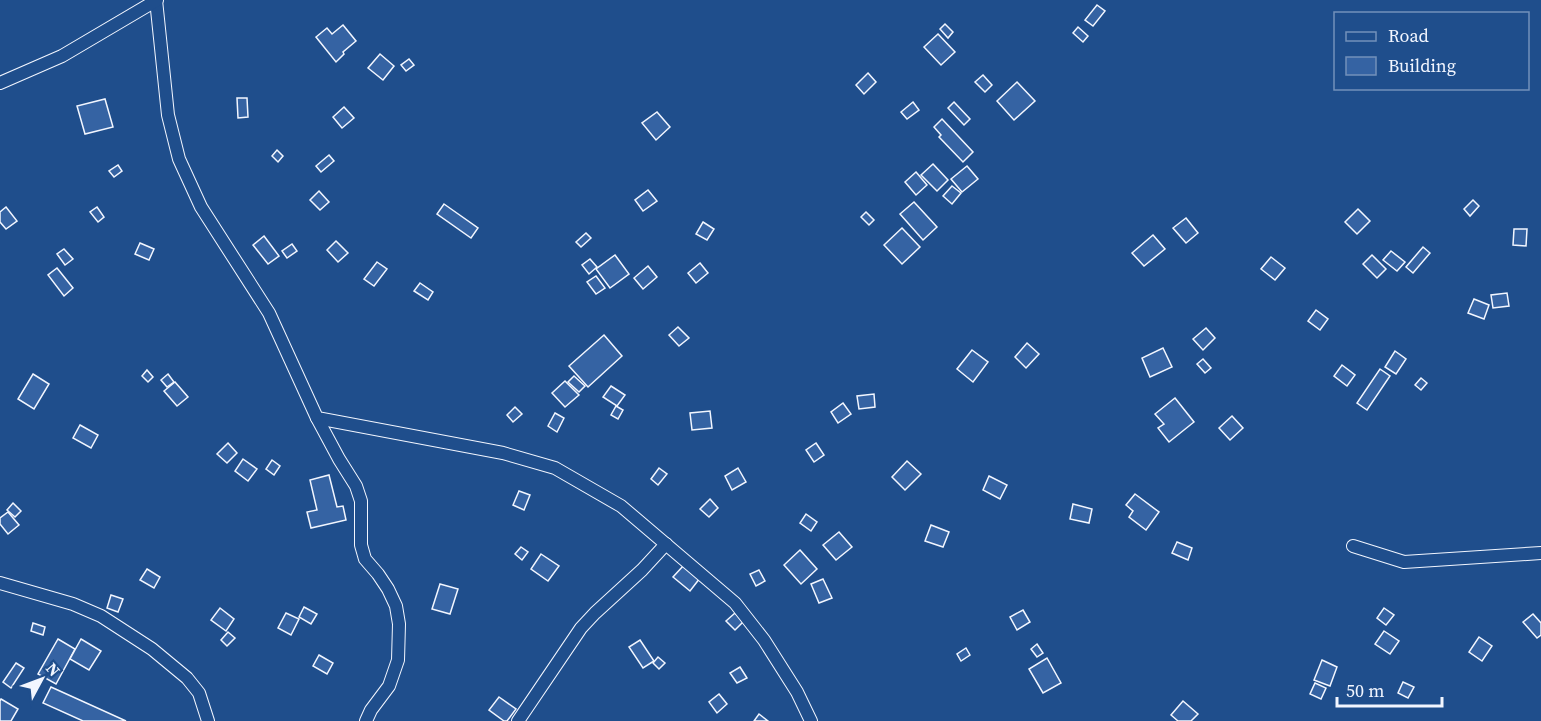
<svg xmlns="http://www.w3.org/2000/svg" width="1541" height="721" font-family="'Source Serif 4',serif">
<rect width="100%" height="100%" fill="#1f4e8c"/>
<g fill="#3563a3" stroke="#f2f6ff" stroke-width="1.5">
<polygon points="1097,5 1105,11 1093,26 1085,20"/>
<polygon points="945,24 953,32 948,38 940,29"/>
<polygon points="343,25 356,41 343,52 344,54 336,62 316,37 327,28 332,34"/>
<polygon points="1078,27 1088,36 1083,42 1073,33"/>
<polygon points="938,34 955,52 941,65 924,47"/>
<polygon points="380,54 394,66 383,80 368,68"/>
<polygon points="409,59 414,65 406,71 401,65"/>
<polygon points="868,73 876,82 864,94 856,85"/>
<polygon points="983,75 992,85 985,92 975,82"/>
<polygon points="1017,82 1035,101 1014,120 997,101"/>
<polygon points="237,98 247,98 248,117 238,118"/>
<polygon points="105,99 113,127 85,134 77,106"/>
<polygon points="913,102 919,110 907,119 901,112"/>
<polygon points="954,102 970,119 964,125 948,108"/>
<polygon points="344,107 354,118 342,128 333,117"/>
<polygon points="657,112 670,127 656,140 642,123"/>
<polygon points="942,119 973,152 963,162 939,137 941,135 934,127"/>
<polygon points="277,150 283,156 278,162 272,156"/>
<polygon points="329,155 334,161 321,172 316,166"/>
<polygon points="933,164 948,180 937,191 921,175"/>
<polygon points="118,165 122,171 114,177 109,171"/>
<polygon points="967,166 978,179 962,192 951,179"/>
<polygon points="916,172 927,185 916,195 905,182"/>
<polygon points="952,186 961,193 952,204 943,196"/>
<polygon points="648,190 657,201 643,211 635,200"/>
<polygon points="319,191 329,202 320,210 310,200"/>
<polygon points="1473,200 1479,206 1470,216 1464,209"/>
<polygon points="914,202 937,227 923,240 900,214"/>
<polygon points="444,204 478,228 471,238 437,214"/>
<polygon points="6,207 17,221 6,229 0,222 0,212"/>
<polygon points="97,207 104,217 98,222 90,212"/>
<polygon points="1358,209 1370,221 1357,234 1345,222"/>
<polygon points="866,212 874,220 869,225 861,217"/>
<polygon points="1186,218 1198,233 1186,243 1173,228"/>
<polygon points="703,222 714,229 707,240 696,234"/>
<polygon points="902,228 920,247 902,264 884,245"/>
<polygon points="1514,229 1527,229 1526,246 1513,245"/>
<polygon points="586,233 591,238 581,247 576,242"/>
<polygon points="1153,235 1165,249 1144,266 1132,253"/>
<polygon points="264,236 279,256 268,264 253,245"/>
<polygon points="336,241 348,253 338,262 327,250"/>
<polygon points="140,243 154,249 149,260 135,254"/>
<polygon points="292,244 297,251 287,258 282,251"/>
<polygon points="1423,247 1430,253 1413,273 1406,267"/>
<polygon points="64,249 73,259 65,265 57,254"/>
<polygon points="1391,251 1405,262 1397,271 1383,260"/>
<polygon points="615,255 629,274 610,288 596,269"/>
<polygon points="1372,255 1386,269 1377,278 1363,264"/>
<polygon points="1271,257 1285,268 1275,280 1261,269"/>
<polygon points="590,259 597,267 589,274 582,265"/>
<polygon points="377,262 387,269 374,286 364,279"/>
<polygon points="700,263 708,273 696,283 688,273"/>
<polygon points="648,266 657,277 643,289 634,278"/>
<polygon points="57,268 73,288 64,296 48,275"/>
<polygon points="596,276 605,288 596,294 587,282"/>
<polygon points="420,283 433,292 428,300 414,291"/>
<polygon points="1507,293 1509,306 1493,308 1491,295"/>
<polygon points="1474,299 1489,305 1484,319 1468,313"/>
<polygon points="1316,310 1328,319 1320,330 1308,321"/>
<polygon points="678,327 689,338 679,346 669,335"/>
<polygon points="1206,328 1215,338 1203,350 1193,339"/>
<polygon points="604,335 622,356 588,387 569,366"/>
<polygon points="1027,343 1039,354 1026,368 1015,357"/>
<polygon points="1163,348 1172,367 1150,377 1142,358"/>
<polygon points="972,350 988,362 973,382 957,369"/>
<polygon points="1395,351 1406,359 1396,374 1385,367"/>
<polygon points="1203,359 1211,368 1205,373 1197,364"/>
<polygon points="1342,365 1355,375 1347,386 1334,376"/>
<polygon points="1380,369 1390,376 1367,410 1357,403"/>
<polygon points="147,370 153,377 148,382 142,376"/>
<polygon points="33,374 49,384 34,409 18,399"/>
<polygon points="168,374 174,382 167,387 161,380"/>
<polygon points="574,376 585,386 579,392 568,382"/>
<polygon points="1421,378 1427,383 1421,390 1415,385"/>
<polygon points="565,381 579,395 565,407 552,393"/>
<polygon points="175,382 188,397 177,406 164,391"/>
<polygon points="611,386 625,395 617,406 603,397"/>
<polygon points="874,394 875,407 859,409 857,396"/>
<polygon points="1175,398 1194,422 1169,442 1158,428 1164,424 1155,414"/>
<polygon points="843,403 851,414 838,423 831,412"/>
<polygon points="616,406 623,410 618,419 611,415"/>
<polygon points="515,407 522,414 513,422 507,415"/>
<polygon points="710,411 712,428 692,430 690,413"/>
<polygon points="555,413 564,418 557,432 548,426"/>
<polygon points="1232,416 1243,428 1230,440 1219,428"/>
<polygon points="80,425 98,435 91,448 73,438"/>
<polygon points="228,443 237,453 227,463 217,454"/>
<polygon points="816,443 824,455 814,462 806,450"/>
<polygon points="243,459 257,469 248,481 235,471"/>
<polygon points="272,460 280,466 274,475 266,469"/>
<polygon points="907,461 921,474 905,490 892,477"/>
<polygon points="659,468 667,474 658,485 651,479"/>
<polygon points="738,468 746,482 732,490 725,476"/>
<polygon points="329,475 337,507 343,506 346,520 311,528 307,512 317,510 310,480"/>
<polygon points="989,476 1007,485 1000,499 983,490"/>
<polygon points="519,491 530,495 524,510 513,505"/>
<polygon points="1135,494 1159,512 1146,530 1129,517 1133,511 1126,505"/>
<polygon points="710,499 718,508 709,517 700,509"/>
<polygon points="13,503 21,511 15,517 7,510"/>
<polygon points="1073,504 1092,509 1089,523 1070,519"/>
<polygon points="8,512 19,525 8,534 0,524 0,518"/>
<polygon points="806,514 817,522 811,531 800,523"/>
<polygon points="931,525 949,532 943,547 925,541"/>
<polygon points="839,532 852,547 836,560 823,545"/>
<polygon points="1177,542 1192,548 1188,560 1172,553"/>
<polygon points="521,547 528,552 522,560 515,554"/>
<polygon points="800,550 817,569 801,584 784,565"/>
<polygon points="541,554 559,566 548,581 531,569"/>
<polygon points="684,565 700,578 690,591 673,577"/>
<polygon points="147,569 160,577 154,588 140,580"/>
<polygon points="759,570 765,581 756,586 750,574"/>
<polygon points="823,579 832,598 819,603 811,584"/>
<polygon points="440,584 458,589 450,614 432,609"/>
<polygon points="111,595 123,599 118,612 107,608"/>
<polygon points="304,607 317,614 311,624 299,617"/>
<polygon points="220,608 234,619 226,631 211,620"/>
<polygon points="1384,608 1394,615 1386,625 1377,618"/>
<polygon points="1023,610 1030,622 1017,630 1010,617"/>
<polygon points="286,613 299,619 291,635 278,628"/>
<polygon points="735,613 743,622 735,630 726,621"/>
<polygon points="1533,614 1541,623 1541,635 1537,638 1523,622"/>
<polygon points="33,623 45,627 43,635 31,631"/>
<polygon points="1384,631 1399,641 1390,654 1375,644"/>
<polygon points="228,632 235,638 227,646 221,640"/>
<polygon points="1479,637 1492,646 1482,661 1469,652"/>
<polygon points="58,639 75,649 56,684 38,674"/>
<polygon points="81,639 101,651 89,670 70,659"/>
<polygon points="640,640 654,661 643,668 629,647"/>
<polygon points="1037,644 1043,653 1037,657 1031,649"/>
<polygon points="966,648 970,655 961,661 957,654"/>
<polygon points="319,655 333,663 327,674 313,666"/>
<polygon points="658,657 665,663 659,669 653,663"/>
<polygon points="1047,658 1061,683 1043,693 1029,669"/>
<polygon points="1322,660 1337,667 1330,686 1314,680"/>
<polygon points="16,663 24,668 11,688 3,682"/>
<polygon points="740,667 747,678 737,683 730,673"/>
<polygon points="1403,682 1414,687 1408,698 1398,693"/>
<polygon points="1315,683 1326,688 1321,699 1310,694"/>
<polygon points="51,687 126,721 83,721 43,703"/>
<polygon points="719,694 727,704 717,713 709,702"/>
<polygon points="499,697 516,709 507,721 504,721 489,710"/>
<polygon points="1,699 18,709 11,721 0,721 0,701"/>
<polygon points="1183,701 1198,714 1191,721 1178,721 1171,715"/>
<polygon points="759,714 768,721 754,721"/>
</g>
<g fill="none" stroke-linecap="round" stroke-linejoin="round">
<g stroke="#f2f6ff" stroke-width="14">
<g id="street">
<polyline points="156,0 168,115 179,159 201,207 269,313 317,418 503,453 555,468 621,506 735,603 764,640 797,692 811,721"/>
<polyline points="0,83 62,56 157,0"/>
<polyline points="317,418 339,459 356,486 361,501 361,545 365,559 378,574 388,589 396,606 399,624 398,660 389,686 371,710 366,721"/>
<polyline points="1353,546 1404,562 1541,553"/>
<polyline points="0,583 73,604 101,616 152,649 187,678 199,693 208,721"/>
<polyline points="518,721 581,628 595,613 642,570 666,544"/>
</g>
</g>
<use href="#street" stroke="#1f4e8c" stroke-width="12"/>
</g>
<rect x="1334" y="12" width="195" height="78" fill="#1f4e8c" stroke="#7391ba" stroke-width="1.5"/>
<rect x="1346" y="32" width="30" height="9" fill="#1f4e8c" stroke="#7391ba" stroke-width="1.5"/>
<text x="1388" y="42" font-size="18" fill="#f2f6ff">Road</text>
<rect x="1346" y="57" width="30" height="18" fill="#3563a3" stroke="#7391ba" stroke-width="1.5"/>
<text x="1388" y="72" font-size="18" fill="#f2f6ff">Building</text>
<g transform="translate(42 679) rotate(49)" stroke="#1f4e8c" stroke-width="4.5" paint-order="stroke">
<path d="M0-4.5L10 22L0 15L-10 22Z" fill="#f2f6ff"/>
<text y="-9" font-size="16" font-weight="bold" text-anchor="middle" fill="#f2f6ff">N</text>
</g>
<path d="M1337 697v9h105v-9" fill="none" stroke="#f2f6ff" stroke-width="3"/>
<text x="1346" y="697" font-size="18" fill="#f2f6ff" stroke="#1f4e8c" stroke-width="4.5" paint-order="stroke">50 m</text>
</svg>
